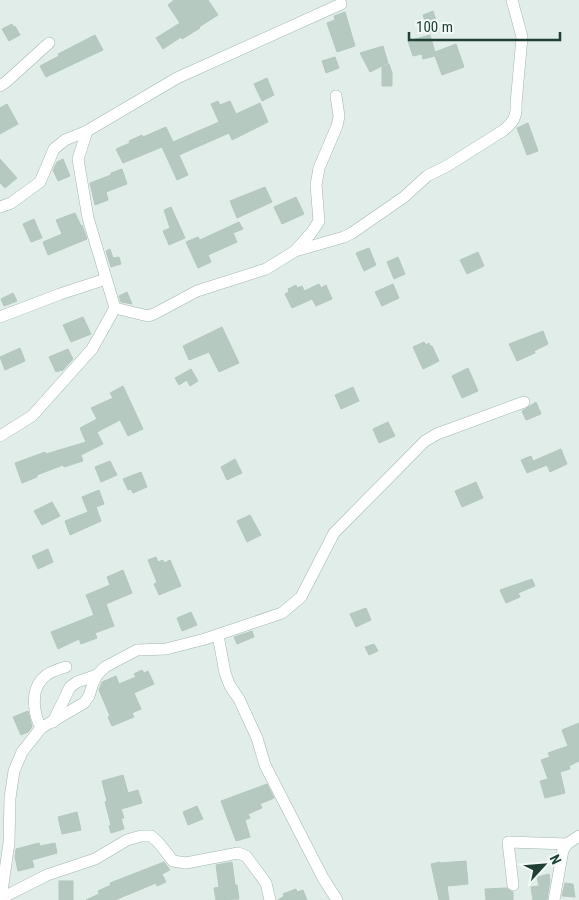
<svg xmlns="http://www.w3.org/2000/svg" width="579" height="900" font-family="'Roboto Condensed',sans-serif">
<rect width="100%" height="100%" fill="#e1ede8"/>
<g fill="#b6c9c0" stroke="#b3c8be">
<polygon points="174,0 208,0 218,15 199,27 200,28 182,39 181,37 163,49 156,38 180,23 168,5"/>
<polygon points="433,11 439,29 429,33 423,15"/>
<polygon points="345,12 355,46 337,52 327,23 335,20 334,16"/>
<polygon points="12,24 13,27 15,26 20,35 9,41 2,29"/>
<polygon points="95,35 103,50 46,77 40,66 59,56 58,54"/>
<polygon points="430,35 435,52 456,44 464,67 442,75 435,56 423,59 422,54 413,56 408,41"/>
<polygon points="383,46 388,63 370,72 360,53"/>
<polygon points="335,57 339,68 326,73 322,61"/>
<polygon points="389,64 392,73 392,86 382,86 382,67"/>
<polygon points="267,78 274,95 262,101 254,84"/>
<polygon points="218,101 220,105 230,101 236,114 260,103 268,122 232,140 229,133 179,155 188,175 177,180 162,147 123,163 116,149 130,143 129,141 142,135 143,137 166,127 173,142 219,122 211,104"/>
<polygon points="7,104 18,124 0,134 0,108"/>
<polygon points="528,123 538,151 527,155 517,128"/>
<polygon points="0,159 17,178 5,188 0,183"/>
<polygon points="63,159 70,176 58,181 53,170 57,162"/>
<polygon points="122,169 127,184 106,192 108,200 95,205 90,183 111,175 111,173"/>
<polygon points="265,187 272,202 237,218 230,201"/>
<polygon points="296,197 304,214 282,224 274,207"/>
<polygon points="171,207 185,238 169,245 163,231 170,228 164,210"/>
<polygon points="75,213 81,226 82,225 87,239 48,255 43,242 62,234 56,220"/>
<polygon points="34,219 42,238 31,242 23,224"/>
<polygon points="239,222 243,229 233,233 237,242 208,255 211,262 198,268 186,242 198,237 200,240"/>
<polygon points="369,248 376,265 364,271 356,253"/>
<polygon points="110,249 113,258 119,257 121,264 111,267 106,251"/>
<polygon points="478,252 484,266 467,274 460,260"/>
<polygon points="398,257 405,274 394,279 387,262"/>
<polygon points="319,284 321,288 326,285 332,299 316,306 312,299 292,308 285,294 289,292 288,289 296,285 297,288 302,286 304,291"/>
<polygon points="393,284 399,298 382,306 375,292"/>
<polygon points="127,292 132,304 121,302 119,296"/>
<polygon points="13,293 17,301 4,306 1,299"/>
<polygon points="83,317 91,334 71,342 63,325"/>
<polygon points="222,327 239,363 219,372 209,352 189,360 183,346"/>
<polygon points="543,331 548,344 534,351 535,353 517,361 509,344"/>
<polygon points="424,342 426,345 429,343 430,346 432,346 439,361 423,369 413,347"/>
<polygon points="20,348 25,361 5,370 0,357"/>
<polygon points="68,349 73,359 62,371 62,370 56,372 49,357"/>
<polygon points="468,368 478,391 462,398 452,376"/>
<polygon points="191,369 198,381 190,386 187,380 179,385 175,378"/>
<polygon points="123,386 143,429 128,436 120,420 97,432 103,444 81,455 83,461 64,467 63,465 37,475 37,477 22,483 15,463 45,452 46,454 86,442 80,428 97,419 91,408 113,398 110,393"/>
<polygon points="353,387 359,401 341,409 335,395"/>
<polygon points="536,402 541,414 526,420 522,411"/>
<polygon points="388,422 395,436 379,443 373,429"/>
<polygon points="561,449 567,464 550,472 547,465 527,473 521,460 531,456 533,461"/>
<polygon points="235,459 242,473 227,480 221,467"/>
<polygon points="110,461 117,475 101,482 95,467"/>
<polygon points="141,472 147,487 133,493 131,489 128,490 123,479"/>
<polygon points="476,482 483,498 462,507 455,491"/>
<polygon points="99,490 104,504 96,507 101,521 70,535 65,521 88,512 82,497"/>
<polygon points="52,502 60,516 42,525 34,511"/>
<polygon points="250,515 261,535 247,542 237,521"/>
<polygon points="48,549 53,562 38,569 32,556"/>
<polygon points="156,557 158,562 163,560 164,563 170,560 181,586 159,595 154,584 157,582 148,560"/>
<polygon points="123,570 132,593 106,604 114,626 95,633 97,638 81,644 79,639 58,649 51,632 94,615 86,595 110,585 107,577"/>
<polygon points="532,579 535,586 518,593 520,597 506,603 500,590"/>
<polygon points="366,608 371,620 356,627 350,614"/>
<polygon points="191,612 197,625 182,631 177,618"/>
<polygon points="252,631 254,637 237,644 234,637"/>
<polygon points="374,644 378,651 369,655 365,647"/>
<polygon points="142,670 144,673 148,671 154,684 134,693 141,709 132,713 134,717 112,726 108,717 110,716 99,690 102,682 116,676 119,684 136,677 134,674"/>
<polygon points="28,711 32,727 28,732 21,735 13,717"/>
<polygon points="579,723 579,761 569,766 570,769 560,772 565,793 545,798 540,781 548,779 541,760 550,757 548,753 568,746 562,730"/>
<polygon points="123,775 128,793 138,790 142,803 121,809 124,818 121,818 124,829 111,833 109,826 111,825 105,802 107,801 102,781"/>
<polygon points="267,784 274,798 260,804 262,808 248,814 250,818 245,820 250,837 236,841 221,801"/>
<polygon points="197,806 203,819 188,825 183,812"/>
<polygon points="77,812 81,830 62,834 58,817"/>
<polygon points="39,843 40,846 55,843 57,853 32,860 34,867 18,871 15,857 16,849"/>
<polygon points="466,861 468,884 447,886 449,900 439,900 431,864 440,862 440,863"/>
<polygon points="164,862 170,870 162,874 166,882 157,886 156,883 115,900 86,900 99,894 98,891 111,885 110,883"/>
<polygon points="232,862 235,885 237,885 239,899 216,900 214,888 219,887 216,865"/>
<polygon points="549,874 550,880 547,900 533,900 531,887 539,886 537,877"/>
<rect x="59" y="881" width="14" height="19"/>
<polygon points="565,883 573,884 575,897 562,896"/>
<polygon points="506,888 513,892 513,900 486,900 485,889"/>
<polygon points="296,889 297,892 303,890 307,900 278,900 284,896 283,894"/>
</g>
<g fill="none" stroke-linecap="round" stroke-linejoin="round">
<g stroke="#a3b6af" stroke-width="12">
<g id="minor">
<polyline points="0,86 6,82 49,43"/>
<polyline points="0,207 11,203 40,182 54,149 65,140 87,131 177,78 341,4"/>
<path d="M295,251l49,-14 8,-4 52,-36 23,-21 20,-10 57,-36c9,-8 13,-13 12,-26l6,-67 -10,-37"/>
<polyline points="115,308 148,316 154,314 197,291 266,269 295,251 312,232 319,221 316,185 319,168 337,126 339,116 336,96"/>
<polyline points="0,317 60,294 106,279"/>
<polyline points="0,436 32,416 92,349 115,308 88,218 78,159 87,131"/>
<polyline points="218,635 225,673 230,686 239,699 257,738 265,765 323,878 337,900"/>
<polyline points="53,722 70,687 77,682 97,675"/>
<path d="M41,728c-7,-13 -11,-36 1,-49 5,-6 16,-10 24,-12"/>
<polyline points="513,885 508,842 567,844"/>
<polyline points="1,898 9,843 10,798 14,771 22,752 41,728 84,703 89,696 93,683 97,675 105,667 137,650 166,649 205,639 282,613 301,597 334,533 425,441 437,434 524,402"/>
<polyline points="0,899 47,875 95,859 127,840 141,836 151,836 158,842 173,861 186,863 238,853 246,856 266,883 270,900"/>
<polyline points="554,900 563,850 567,844 579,836"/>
</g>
</g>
<use href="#minor" stroke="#fff" stroke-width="11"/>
</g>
<g transform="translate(544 865) rotate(64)" stroke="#f2f9f6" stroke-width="4" paint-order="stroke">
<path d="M0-4L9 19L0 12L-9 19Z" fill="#204036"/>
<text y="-8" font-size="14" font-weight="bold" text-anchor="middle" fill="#204036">N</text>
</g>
<path d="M409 32v8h151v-8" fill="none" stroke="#204036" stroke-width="2.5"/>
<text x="416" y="32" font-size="15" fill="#204036" stroke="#f2f9f6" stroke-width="4" paint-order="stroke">100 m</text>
</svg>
